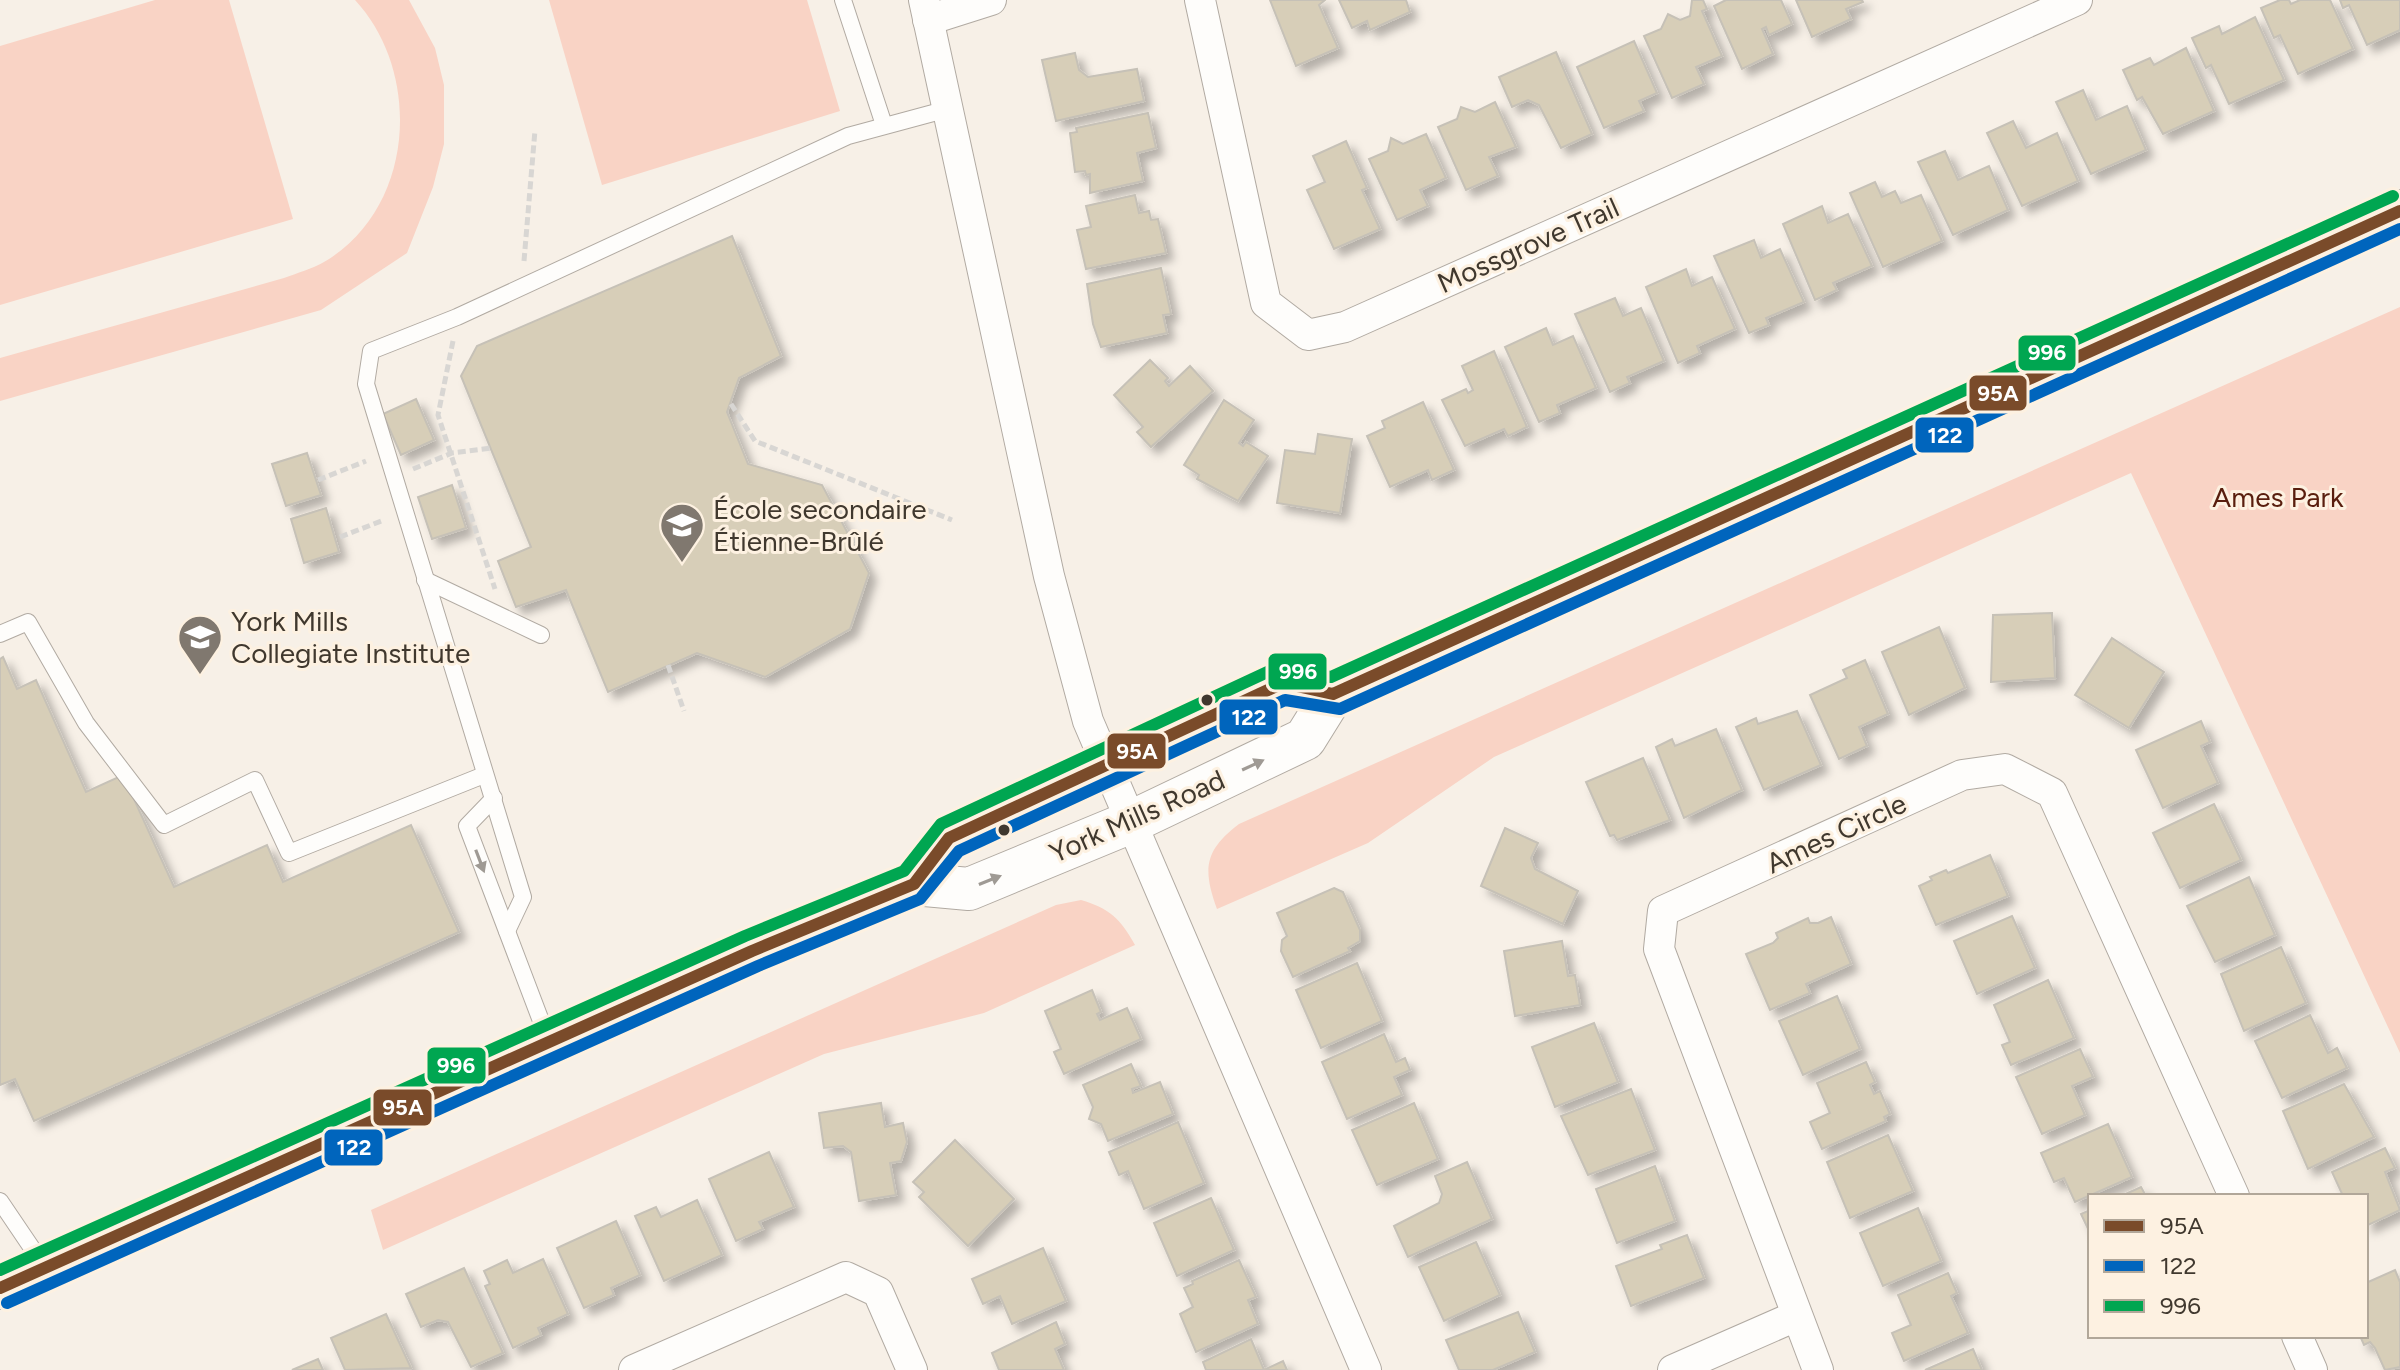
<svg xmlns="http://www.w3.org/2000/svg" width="2400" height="1370" font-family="Figtree,sans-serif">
<defs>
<filter id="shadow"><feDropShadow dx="7" dy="7" stdDeviation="4" flood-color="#0004"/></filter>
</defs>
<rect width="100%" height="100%" fill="#f7f0e7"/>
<g fill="#f9d3c5">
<polygon points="155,0 229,0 293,219 0,305 0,46"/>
<path d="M355,0h54l26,48 9,37v59l-11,43 -26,66 -86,57 -321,91v-43l284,-80c13,-5 28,-9 40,-16 91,-53 99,-189 31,-262z"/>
<polygon points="549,0 807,0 840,111 602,185"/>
<path d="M2400,307v746l-269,-580 -637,284 -126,86 -151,66c-15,-41 -12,-59 22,-85z"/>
<path d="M1081,900c28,8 40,19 54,45l-151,68 -160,41 -441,196 -12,-40 685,-305z"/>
</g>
<g fill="#d7ceb8" stroke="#c6c1b7" stroke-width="2" filter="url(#shadow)">
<polygon points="1270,0 1325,0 1319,5 1338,48 1296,66"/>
<polygon points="1339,0 1406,0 1410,12 1370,30 1367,21 1352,28"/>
<polygon points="1692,0 1703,0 1707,9 1702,11 1722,56 1696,67 1704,84 1672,98 1644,36 1661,29 1668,14 1680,20 1690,16"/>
<polygon points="1726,0 1781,0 1792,24 1769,35 1766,27 1762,29 1773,54 1742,69 1714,6"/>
<polygon points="1796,0 1862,0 1863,2 1846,9 1851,19 1812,37"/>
<polygon points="2280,0 2289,0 2291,4 2300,0 2330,0 2353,49 2298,74 2280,35 2274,38 2261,8"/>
<polygon points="2340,0 2400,0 2400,30 2367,45 2349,5 2343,8"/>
<polygon points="2255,17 2284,80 2229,104 2211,65 2206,68 2192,38 2219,26 2222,34"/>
<polygon points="1634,41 1657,93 1639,101 1644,111 1604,128 1577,67"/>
<polygon points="2186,48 2214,111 2163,134 2142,97 2137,100 2123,70 2150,58 2154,65"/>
<polygon points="1556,52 1592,134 1561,148 1539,105 1528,100 1512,107 1499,77"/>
<polygon points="1075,53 1079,70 1088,77 1137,69 1144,101 1056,121 1042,60"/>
<polygon points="2083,90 2096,120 2127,106 2146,150 2091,174 2056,102"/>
<polygon points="1495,102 1516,147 1489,157 1498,176 1466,190 1438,127 1457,119 1461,107 1475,112"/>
<polygon points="1148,113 1156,148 1137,153 1143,181 1090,193 1090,174 1086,175 1085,171 1075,172 1070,133 1077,132 1076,128"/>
<polygon points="2013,121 2026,148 2057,133 2078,181 2022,206 1987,133"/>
<polygon points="1426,134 1446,178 1420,190 1428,206 1397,220 1369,159 1388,151 1391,138 1403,144"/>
<polygon points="1346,141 1367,188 1362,190 1380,229 1334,249 1307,190 1325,182 1313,156"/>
<polygon points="1945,151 1958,180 1989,166 2008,210 1953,235 1918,162"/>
<polygon points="1875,182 1882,197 1895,191 1901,203 1921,195 1942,241 1883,267 1850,193"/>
<polygon points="1135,195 1139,213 1149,211 1151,220 1158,219 1166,253 1086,269 1077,230 1091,227 1086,206"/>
<polygon points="1822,206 1828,223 1848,214 1872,266 1833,283 1837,290 1815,300 1783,224"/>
<polygon points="732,236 781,356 739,378 727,412 748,464 822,485 869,573 850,629 765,677 697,653 608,692 566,590 516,607 498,561 531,547 461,376 477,346"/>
<polygon points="1754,240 1761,258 1780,249 1804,302 1766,318 1769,325 1749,333 1714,256"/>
<polygon points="1161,268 1171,314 1163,315 1167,333 1101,347 1093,324 1087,284"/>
<polygon points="1686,269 1692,286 1712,277 1735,329 1697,346 1700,353 1678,363 1646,287"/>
<polygon points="1615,298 1623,316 1641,308 1664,361 1627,377 1630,383 1610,392 1575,314"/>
<polygon points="1546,328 1553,345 1573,336 1596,388 1557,405 1560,413 1539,422 1505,347"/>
<polygon points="1494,351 1527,427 1508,436 1504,429 1465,446 1442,400 1466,389 1468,393 1473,390 1462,366"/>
<polygon points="1150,360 1168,378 1165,381 1169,386 1190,366 1213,391 1151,447 1137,432 1143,427 1114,395"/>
<polygon points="416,399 434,440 401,455 383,414"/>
<polygon points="1224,400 1254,420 1239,443 1243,446 1246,442 1268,456 1238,501 1197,479 1199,475 1184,465"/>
<polygon points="1423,402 1454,470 1432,480 1428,470 1390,487 1367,436 1385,428 1382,421"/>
<polygon points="1318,434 1352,439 1340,513 1277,503 1285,450 1315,454"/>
<polygon points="307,453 321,495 286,506 272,464"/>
<polygon points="452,485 466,528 432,539 418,497"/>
<polygon points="326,508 339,552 304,563 291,519"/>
<polygon points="2052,613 2055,678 1991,682 1993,615"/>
<polygon points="1939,627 1965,688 1909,715 1882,652"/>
<polygon points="2112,638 2164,672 2129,728 2075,695"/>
<polygon points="3,657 17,689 36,680 86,792 123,775 174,887 267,845 283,882 411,825 459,932 34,1121 15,1079 0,1085 0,659"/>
<polygon points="1865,660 1888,714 1859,727 1867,746 1839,759 1810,695 1847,678 1843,670"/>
<polygon points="1797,711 1821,765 1764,790 1736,727 1756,718 1758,724"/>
<polygon points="2201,721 2210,742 2201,746 2218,783 2163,808 2136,750"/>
<polygon points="1716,729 1742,790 1684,818 1656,747 1672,739 1675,746"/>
<polygon points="1643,758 1670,820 1617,840 1614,835 1610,836 1586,782"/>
<polygon points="2214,804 2241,860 2180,888 2153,833"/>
<polygon points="1505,828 1538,843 1531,858 1535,869 1578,891 1563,924 1481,886"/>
<polygon points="1990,855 2008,896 1936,925 1919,886 1932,880 1930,877 1946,870 1948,873"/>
<polygon points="2249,877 2275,935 2215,962 2187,906"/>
<polygon points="1334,888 1343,892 1360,930 1360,941 1348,948 1350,951 1293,977 1281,951 1282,940 1287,936 1277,913"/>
<polygon points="2012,916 2035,968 1977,994 1954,941"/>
<polygon points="1831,917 1851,964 1806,984 1810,993 1770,1010 1746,954 1773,943 1778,938 1776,933 1808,918 1810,923 1818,923"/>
<polygon points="1562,941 1568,976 1575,975 1580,1005 1515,1016 1504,951"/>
<polygon points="2281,947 2306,1003 2244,1031 2221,974"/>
<polygon points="1357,963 1382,1021 1321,1048 1296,990"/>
<polygon points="2048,980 2074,1038 2011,1065 2002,1045 2010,1042 1994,1005"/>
<polygon points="1092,990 1101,1012 1097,1014 1100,1020 1127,1008 1141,1039 1064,1074 1054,1052 1061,1049 1045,1011"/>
<polygon points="1837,996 1860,1049 1803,1075 1779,1021"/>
<polygon points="2310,1015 2328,1053 2337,1048 2347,1068 2282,1098 2255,1041"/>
<polygon points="1594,1023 1618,1082 1555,1107 1532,1047"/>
<polygon points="1384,1034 1396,1062 1405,1058 1410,1070 1394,1077 1402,1095 1347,1119 1322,1062"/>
<polygon points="2080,1049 2093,1077 2072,1086 2085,1115 2042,1134 2016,1077"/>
<polygon points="1866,1062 1875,1082 1870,1085 1874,1094 1880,1091 1890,1114 1884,1117 1886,1121 1822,1149 1810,1122 1830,1113 1817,1083"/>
<polygon points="1131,1064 1141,1086 1132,1089 1133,1093 1160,1082 1173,1114 1108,1141 1101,1124 1089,1119 1093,1107 1083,1085"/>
<polygon points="2344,1084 2374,1137 2308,1169 2283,1111"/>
<polygon points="1631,1089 1655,1150 1588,1175 1561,1116"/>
<polygon points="881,1103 885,1127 903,1123 907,1142 901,1161 890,1163 896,1195 859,1201 851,1152 843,1146 824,1148 819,1113"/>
<polygon points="1414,1103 1438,1159 1377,1185 1352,1130"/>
<polygon points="1178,1122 1204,1183 1144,1209 1128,1171 1119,1175 1109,1152"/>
<polygon points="2108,1124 2132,1177 2075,1202 2064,1178 2054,1182 2041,1153"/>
<polygon points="1888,1135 1913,1191 1850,1218 1827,1162"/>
<polygon points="955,1140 1014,1199 968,1246 919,1197 924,1192 913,1182"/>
<polygon points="2385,1148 2395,1168 2385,1172 2400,1210 2366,1226 2366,1196 2343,1196 2332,1172"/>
<polygon points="769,1152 794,1207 759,1222 763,1229 736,1241 709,1179"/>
<polygon points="1467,1162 1492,1219 1408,1257 1394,1226 1439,1203 1442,1194 1435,1176"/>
<polygon points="1655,1166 1675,1221 1617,1243 1596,1189"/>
<polygon points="2141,1187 2146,1196 2121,1196"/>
<polygon points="1211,1198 1234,1250 1177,1276 1154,1223"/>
<polygon points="697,1200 722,1255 664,1281 635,1216 656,1207 661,1217"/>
<polygon points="1918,1208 1941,1261 1883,1286 1860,1233"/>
<polygon points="2090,1210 2090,1233 2081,1214"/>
<polygon points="616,1221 640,1275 611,1288 614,1295 584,1308 557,1248"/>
<polygon points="1687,1235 1704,1278 1631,1306 1616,1266 1662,1249 1660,1245"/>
<polygon points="1476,1242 1500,1295 1444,1321 1419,1267"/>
<polygon points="1043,1248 1066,1301 1012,1324 1000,1296 983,1304 972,1279"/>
<polygon points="543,1259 568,1314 538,1328 541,1335 513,1348 485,1286 490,1284 484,1271 507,1260 513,1273"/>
<polygon points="1239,1260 1256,1297 1248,1300 1258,1324 1196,1352 1180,1314 1193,1307 1184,1288 1193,1284 1192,1281"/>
<polygon points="464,1268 503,1353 471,1367 448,1322 438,1320 421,1327 406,1294"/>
<polygon points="2395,1270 2400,1282 2400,1367 2385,1370 2375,1348 2370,1342 2364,1345 2360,1336 2366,1336 2366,1283"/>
<polygon points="1948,1273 1957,1293 1951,1296 1968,1333 1904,1361 1892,1333 1911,1325 1898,1295"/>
<polygon points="1518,1312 1535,1352 1493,1370 1459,1370 1446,1340"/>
<polygon points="386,1314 411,1368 345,1370 331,1338"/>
<polygon points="1056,1322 1065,1344 1055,1349 1064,1370 999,1370 992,1353"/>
<polygon points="1251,1339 1264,1370 1283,1361 1287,1370 1206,1370 1203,1362"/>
<polygon points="1973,1349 1982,1370 1925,1370"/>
<polygon points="318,1359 323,1370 292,1370"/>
</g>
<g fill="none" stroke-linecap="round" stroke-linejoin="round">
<g stroke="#b1aaa2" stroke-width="18">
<g id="service">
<polyline points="843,0 884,125"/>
<polyline points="425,580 541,635"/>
<polyline points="0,634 28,622 86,723 164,825 255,780 289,853 484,775"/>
<polyline points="494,798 467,826 549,1042"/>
<polyline points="507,931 523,897 366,384 371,351 457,317 848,136 948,109"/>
<polyline points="0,1201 44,1266"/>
</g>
</g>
<g stroke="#b1aaa2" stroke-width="32">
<g id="minor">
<polyline points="924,0 1049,576 1088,721 1366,1370"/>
<polyline points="1200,0 1266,303 1308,335 1345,327 2077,0"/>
<polyline points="928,20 991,0"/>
<polyline points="2297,1336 2312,1370"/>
<polyline points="634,1370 846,1277 878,1292 912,1370"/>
<polyline points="1673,1370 1796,1316"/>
<polyline points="1818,1370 1659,949 1663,911 1962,775 2005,769 2052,793 2234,1196"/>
</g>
</g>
<g stroke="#b1aaa2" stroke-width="44">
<g id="secondary">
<polyline points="914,884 949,838 1143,746 1283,683 1333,694"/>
<polyline points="0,1288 752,951 914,884 969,889 1131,822 1305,739 1333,694 2400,211"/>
</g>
</g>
<g stroke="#d8d6d3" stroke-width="5" stroke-dasharray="8 4" stroke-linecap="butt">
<polyline points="524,261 535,130"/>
<polyline points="453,341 438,415 495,589"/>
<polyline points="731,404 755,441 952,520"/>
<polyline points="413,469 452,453 492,448"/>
<polyline points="318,480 366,461"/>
<polyline points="340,537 384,520"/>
<polyline points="668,665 684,711"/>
</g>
<use href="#service" stroke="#fefdfb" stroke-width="16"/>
<use href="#minor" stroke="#fefdfb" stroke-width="30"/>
<use href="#secondary" stroke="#fefdfb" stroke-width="42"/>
<g stroke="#fdf1e1" stroke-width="18">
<polyline id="bus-1" points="0,1288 752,951 914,884 949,838 1283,683 1333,694 2400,211"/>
</g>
<g stroke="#fdf1e1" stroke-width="18">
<polyline id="bus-2" points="7,1303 758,966 920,899 959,851 1285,700 1340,709 2400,229"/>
</g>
<g stroke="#fdf1e1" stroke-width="18">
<polyline id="bus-3" points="0,1270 745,936 904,871 941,824 1276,668 1331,677 2393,196"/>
</g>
<use href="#bus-1" stroke="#7a4b2a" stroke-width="12"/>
<use href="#bus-2" stroke="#0065bd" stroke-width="12"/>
<use href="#bus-3" stroke="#00a651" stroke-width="12"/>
</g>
<defs><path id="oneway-solid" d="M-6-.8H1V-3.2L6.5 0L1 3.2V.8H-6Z" transform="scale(2)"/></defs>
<g fill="#9f9a94">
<use href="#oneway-solid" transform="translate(1253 765) rotate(-25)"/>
<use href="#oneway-solid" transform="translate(480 861) rotate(69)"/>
<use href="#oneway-solid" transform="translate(990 880) rotate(-22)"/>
</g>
<defs>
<g id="school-pin" transform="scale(2.3)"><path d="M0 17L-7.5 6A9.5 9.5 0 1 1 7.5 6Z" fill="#80786f" stroke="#fdf1e1"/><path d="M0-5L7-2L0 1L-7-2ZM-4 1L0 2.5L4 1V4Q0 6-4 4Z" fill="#fff"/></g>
</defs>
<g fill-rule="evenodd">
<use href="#school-pin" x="682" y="525"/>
<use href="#school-pin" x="200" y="637"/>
</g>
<g fill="#40382e" stroke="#fdf1e1" stroke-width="3">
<circle cx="1207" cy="700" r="7"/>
<circle cx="1004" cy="830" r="7"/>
</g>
<g text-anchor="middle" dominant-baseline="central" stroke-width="6" stroke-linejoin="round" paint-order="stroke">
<g font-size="28" fill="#40382e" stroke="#fdf1e1">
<text transform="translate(1528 245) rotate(-24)">Mossgrove Trail</text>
<text transform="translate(1137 816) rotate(-24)">York Mills Road</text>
<text transform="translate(1836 833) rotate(-25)">Ames Circle</text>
</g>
<g font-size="28" fill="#591e0e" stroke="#fdf1e1">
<text x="2278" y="497">Ames Park</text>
</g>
<g font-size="28" fill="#40382e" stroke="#fdf1e1" text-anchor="start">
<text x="713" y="509">École secondaire<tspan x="713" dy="32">Étienne-Brûlé</tspan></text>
<text x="231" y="621">York Mills<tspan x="231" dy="32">Collegiate Institute</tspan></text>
</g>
</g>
<g stroke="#fdf1e1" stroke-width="3">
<rect x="2017" y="334" width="60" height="38" rx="8" fill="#00a651"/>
<rect x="1968" y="374" width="60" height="38" rx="8" fill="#7a4b2a"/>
<rect x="1914" y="416" width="61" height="38" rx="8" fill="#0065bd"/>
<rect x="1267" y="652" width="61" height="39" rx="8" fill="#00a651"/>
<rect x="1218" y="698" width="61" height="38" rx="8" fill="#0065bd"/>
<rect x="1106" y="732" width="61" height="38" rx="8" fill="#7a4b2a"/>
<rect x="426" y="1046" width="61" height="39" rx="8" fill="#00a651"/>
<rect x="372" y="1088" width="61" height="39" rx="8" fill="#7a4b2a"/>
<rect x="323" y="1128" width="61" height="39" rx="8" fill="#0065bd"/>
</g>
<g font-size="22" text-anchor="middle" font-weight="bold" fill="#fff">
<text x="2047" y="360">996</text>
<text x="1998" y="401">95A</text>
<text x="1945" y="443">122</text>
<text x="1298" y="679">996</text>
<text x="1249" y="725">122</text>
<text x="1137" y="759">95A</text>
<text x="456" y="1073">996</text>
<text x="403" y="1115">95A</text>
<text x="354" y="1155">122</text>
</g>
<rect x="2088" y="1194" width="280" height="144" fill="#fdf1e1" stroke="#b1a799" stroke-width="2"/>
<rect x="2104" y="1220" width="40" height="12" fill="#7a4b2a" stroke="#b1a799" stroke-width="2"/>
<text x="2160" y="1234" font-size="24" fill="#40382e">95A</text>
<rect x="2104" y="1260" width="40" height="12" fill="#0065bd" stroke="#b1a799" stroke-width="2"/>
<text x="2160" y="1274" font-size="24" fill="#40382e">122</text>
<rect x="2104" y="1300" width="40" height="12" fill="#00a651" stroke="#b1a799" stroke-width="2"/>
<text x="2160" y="1314" font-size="24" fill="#40382e">996</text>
</svg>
